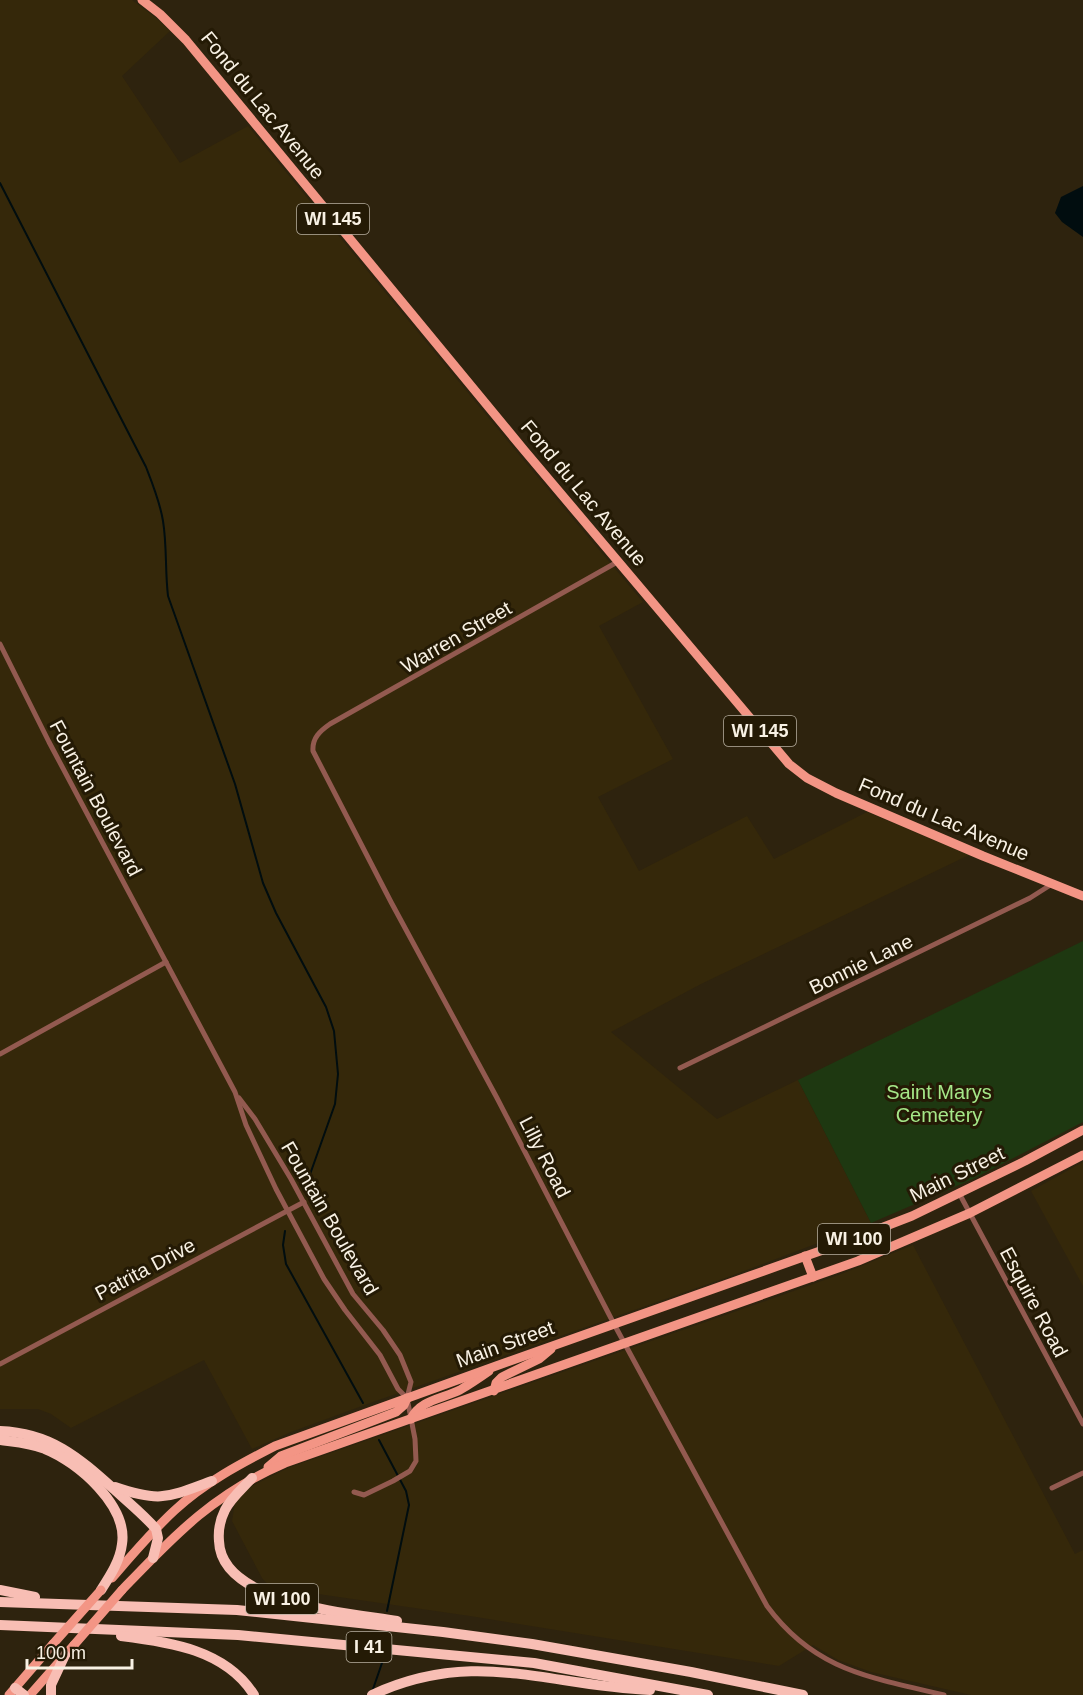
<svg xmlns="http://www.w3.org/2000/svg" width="1083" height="1695" font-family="Helvetica,sans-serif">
<rect width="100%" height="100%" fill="#2e230e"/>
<g fill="#35280a">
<polygon points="0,0 132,0 156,18 170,31 122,76 180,163 248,126 521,457 643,602 599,626 673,759 598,797 639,871 747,816 774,859 867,812 969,855 701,984 611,1032 717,1119 798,1080 871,1223 728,1277 373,1402 291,1432 252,1449 204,1360 71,1428 51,1414 38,1409 0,1409"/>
<polygon points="1083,1162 1083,1286 1031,1191"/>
<polygon points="913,1245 1075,1554 1083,1550 1083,1695 971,1695 871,1672 838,1660 813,1645 779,1666 470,1616 270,1587 262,1578 232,1521 235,1502 248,1488 288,1468 754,1305 844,1273"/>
</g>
<polygon fill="#1e3811" points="1083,941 1083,1122 973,1179 871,1223 798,1080"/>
<polygon fill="#010d0f" points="1083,186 1083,237 1062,222 1055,213 1061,197"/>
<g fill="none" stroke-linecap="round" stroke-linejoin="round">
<g stroke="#010d0f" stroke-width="2">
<path d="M0,183l146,284c7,18 14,35 17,54 4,24 2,50 5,75l67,188 28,99 13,30 50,94 8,24 4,43 -3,30 -27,76"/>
<polyline points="285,1231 283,1245 286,1264 363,1403"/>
<polyline points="379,1440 406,1491 409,1505 387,1611"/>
<polyline points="372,1692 382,1663"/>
</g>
<g stroke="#935a50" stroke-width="5">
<path d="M619,561l-289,163c-10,7 -18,14 -17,27l78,151 106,196 117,226 153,282c48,65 103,71 177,89"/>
<polyline points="0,644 49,742 235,1092 246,1125 276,1189 324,1279 345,1310 380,1355 398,1389 407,1398"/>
<polyline points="0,1054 166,962"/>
<polyline points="680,1068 1030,898 1052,884"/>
<polyline points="239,1098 255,1119 291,1179 353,1294 383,1330 400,1355 411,1382 407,1398 415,1439 416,1461 410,1471 393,1481 364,1495 354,1492"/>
<polyline points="959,1193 1083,1424"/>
<polyline points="0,1364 304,1202"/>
<polyline points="1052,1488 1083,1473"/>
</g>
<g stroke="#f39585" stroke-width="9">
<polyline points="142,0 160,14 186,40 524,450 789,764 807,778 836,793 983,856 1083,896"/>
<polyline points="805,1256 813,1277"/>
<polyline points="494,1391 496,1383 502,1377 539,1359 551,1349"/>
<path d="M411,1419c9,-19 31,-20 49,-29 10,-6 19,-12 29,-19"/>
<polyline points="268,1467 281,1456 396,1412 404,1405 407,1398"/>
<path d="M112,1578c20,-23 40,-47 63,-68 29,-27 65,-46 100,-64l221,-80 341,-121 75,-29 113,-55 58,-31"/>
<path d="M122,1590c53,-55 91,-96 163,-127l573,-202 112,-48 113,-58"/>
<polyline points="9,1695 53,1644"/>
<polyline points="30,1695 74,1645"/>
</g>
<g stroke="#f8beb4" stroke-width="10">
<path d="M0,1431c52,2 79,27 116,60 13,12 28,24 40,38l2,9 -5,20"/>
<path d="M0,1440c15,2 31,3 45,9 33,13 83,57 77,95 -2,17 -12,32 -21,46"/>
<path d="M252,1478c-9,10 -21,20 -27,32 -5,10 -7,20 -6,31 2,63 131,72 178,80"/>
<path d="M115,1487c46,16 53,10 97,-6"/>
<polyline points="0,1590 35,1597"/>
<polyline points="0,1602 237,1610 443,1632 532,1644 691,1672 803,1695"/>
<polyline points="0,1625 238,1635 534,1663 708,1695"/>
<path d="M121,1636c49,6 105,14 133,59"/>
<polyline points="15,1688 24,1695"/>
<polyline points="51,1695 51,1685 65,1655"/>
<path d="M372,1695c103,-48 175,-9 278,-5"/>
</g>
<g stroke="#f39585" stroke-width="9">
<polyline points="53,1644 101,1590"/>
<polyline points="74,1645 122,1590"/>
</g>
</g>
<g text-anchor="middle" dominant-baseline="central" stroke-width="6" stroke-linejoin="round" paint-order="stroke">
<g fill="#241a05" stroke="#b8b0a1" stroke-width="1.5">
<rect x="297" y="204" width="72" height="30" rx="4.5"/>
<rect x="724" y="716" width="72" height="30" rx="4.5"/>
<rect x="818" y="1224" width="72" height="30" rx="4.5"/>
<rect x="246" y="1584" width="72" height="30" rx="4.5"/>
<rect x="346.5" y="1632" width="45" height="30" rx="4.5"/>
</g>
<g font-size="18" font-weight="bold" fill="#f8f1e4">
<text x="333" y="219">WI 145</text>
<text x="760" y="731">WI 145</text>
<text x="854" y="1239">WI 100</text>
<text x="282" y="1599">WI 100</text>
<text x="369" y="1647">I 41</text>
</g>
<g font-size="20" fill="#f8f1e4" stroke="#241a05">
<text transform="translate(263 105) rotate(51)">Fond du Lac Avenue</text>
<text transform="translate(584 493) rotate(50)">Fond du Lac Avenue</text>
<text transform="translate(456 637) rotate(-30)">Warren Street</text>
<text transform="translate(96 798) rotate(62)">Fountain Boulevard</text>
<text transform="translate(944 819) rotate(23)">Fond du Lac Avenue</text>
<text transform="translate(861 964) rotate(-26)">Bonnie Lane</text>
<text transform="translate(545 1157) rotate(63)">Lilly Road</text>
<text transform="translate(957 1174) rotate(-26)">Main Street</text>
<text transform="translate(330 1218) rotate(60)">Fountain Boulevard</text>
<text transform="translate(145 1269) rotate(-28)">Patrita Drive</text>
<text transform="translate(1034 1302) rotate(62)">Esquire Road</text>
<text transform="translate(505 1344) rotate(-20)">Main Street</text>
</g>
<g font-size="20" fill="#a5e788" stroke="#241a05">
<text x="939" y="1092">Saint Marys<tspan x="939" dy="23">Cemetery</tspan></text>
</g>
</g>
<path d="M27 1659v9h105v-9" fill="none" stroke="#f8f1e4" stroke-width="3"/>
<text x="36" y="1659" font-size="18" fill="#f8f1e4" stroke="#241a05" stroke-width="4.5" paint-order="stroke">100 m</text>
</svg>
